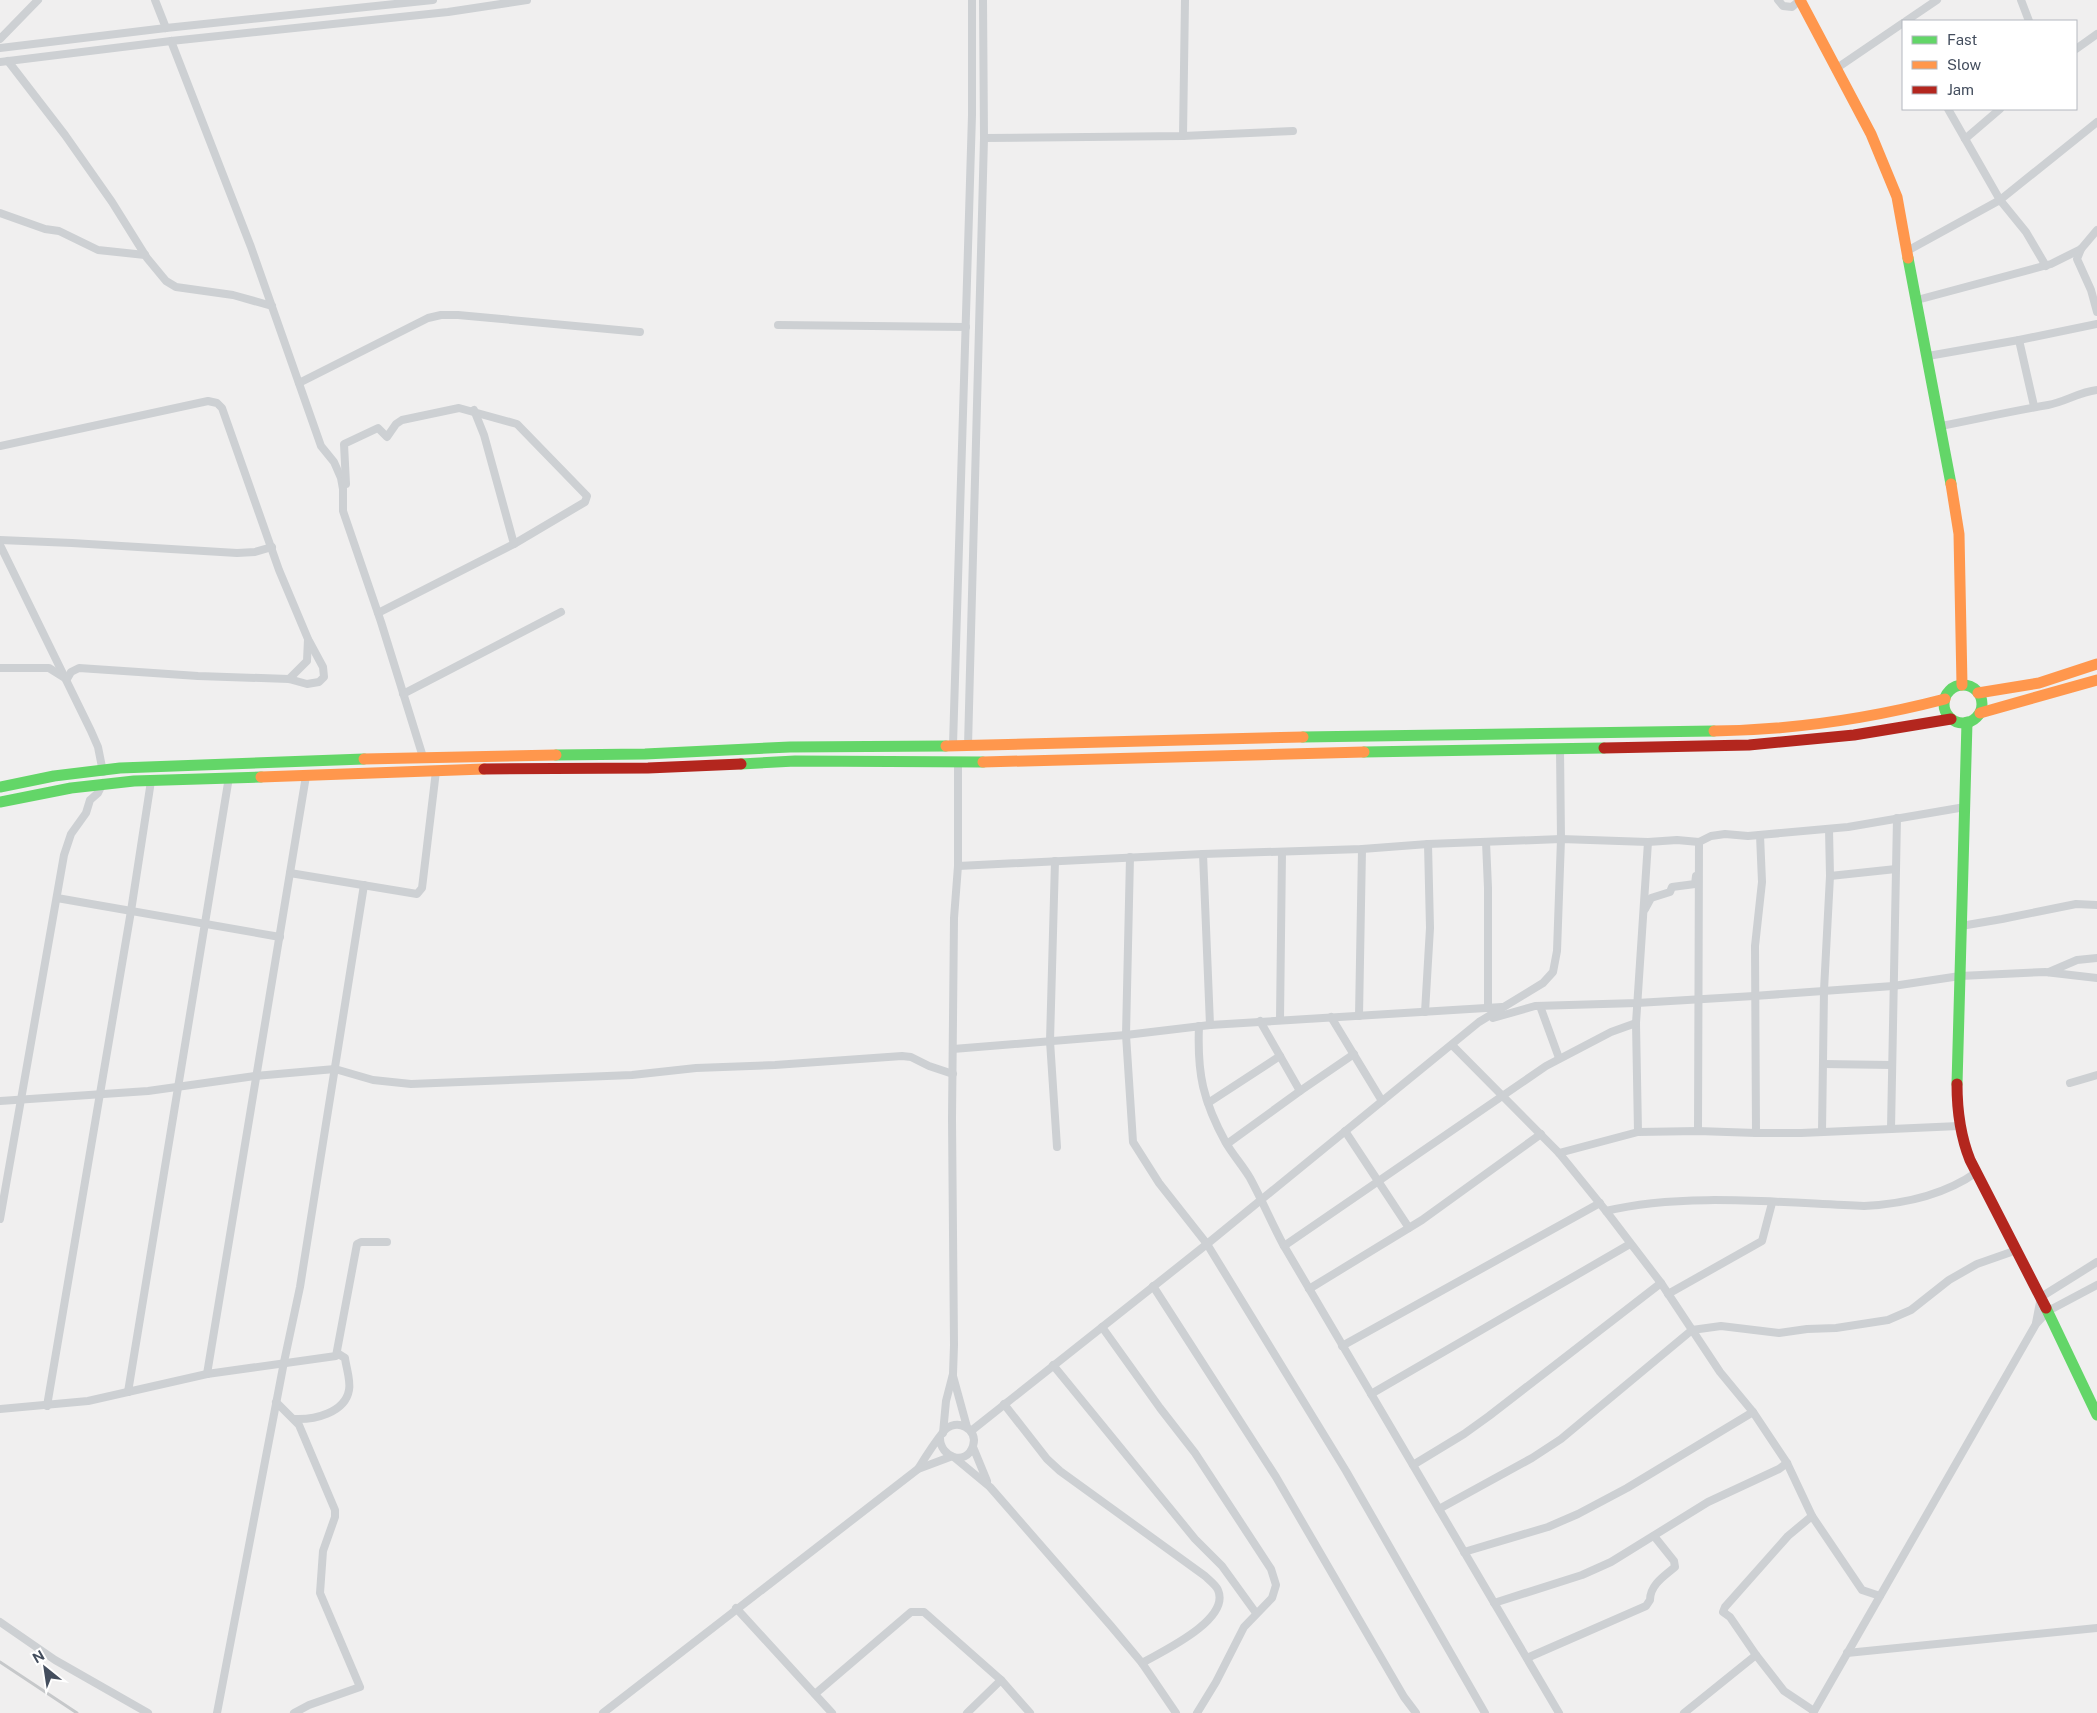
<svg xmlns="http://www.w3.org/2000/svg" width="2097" height="1713" font-family="'Public Sans',sans-serif">
<rect width="100%" height="100%" fill="#f0efef"/>
<g fill="none" stroke-linecap="round" stroke-linejoin="round">
<g stroke="#cdd0d3" stroke-width="8">
<polyline points="155,0 166,28"/>
<polyline points="1778,0 1783,6 1792,7 1800,0"/>
<polyline points="2021,0 2029,21"/>
<polyline points="1906,21 1937,0"/>
<polyline points="0,39 38,0"/>
<polyline points="171,41 251,247 321,446 334,462 341,478 343,489 343,511 381,622 423,757"/>
<polyline points="0,48 166,28 433,0"/>
<polyline points="2076,49 2097,34"/>
<polyline points="8,61 65,135 112,202 147,258 166,281 176,287 233,295 272,306"/>
<polyline points="0,62 171,41 448,12 527,0"/>
<polyline points="1837,68 1903,23"/>
<polyline points="1948,109 2000,200 2026,232 2046,266"/>
<polyline points="1183,136 1185,0"/>
<polyline points="984,138 1183,136 1293,131"/>
<polyline points="1965,139 2000,109"/>
<polyline points="0,213 45,229 59,231 98,250 145,255"/>
<polyline points="2081,249 2077,259 2091,290 2097,312"/>
<polyline points="1907,251 2000,200 2097,122"/>
<polyline points="1917,300 2051,264 2081,249 2097,230"/>
<polyline points="778,325 966,327"/>
<polyline points="2019,340 2034,406"/>
<polyline points="1928,356 2019,340 2097,324"/>
<polyline points="299,383 428,318 441,315 458,315 640,332"/>
<path d="M1941,426c36,-7 71,-15 107,-21 17,-3 31,-13 49,-15"/>
<polyline points="0,446 208,401 217,403 222,408 279,570 308,639 307,661 289,679"/>
<polyline points="346,484 344,444 378,428 387,437 396,424 402,420 459,408 517,424 587,496 585,502 514,544"/>
<polyline points="0,540 72,543 237,553 255,552 272,547"/>
<polyline points="0,545 91,731 98,747 103,772"/>
<polyline points="378,613 514,544 484,435 474,410"/>
<polyline points="0,668 49,668 65,678"/>
<polyline points="67,679 71,672 79,668 198,676 289,679 307,684 319,682 324,677 323,667 309,641"/>
<polyline points="403,694 561,612"/>
<polyline points="953,745 972,115 972,0"/>
<polyline points="968,746 984,138 983,0"/>
<polyline points="1486,842 1488,888 1488,1008"/>
<polyline points="1203,854 1210,1025"/>
<polyline points="1130,857 1126,1035 1133,1142 1159,1183 1207,1244 1346,1471 1485,1713"/>
<polyline points="1055,861 1050,1041 1057,1147"/>
<polyline points="958,866 1203,854 1362,849 1428,844 1561,839 1648,842 1677,840 1699,842 1711,836 1725,834 1748,836 1848,827 1965,807"/>
<polyline points="290,873 417,894 422,888 436,771"/>
<polyline points="1830,876 1896,869"/>
<polyline points="57,898 280,937"/>
<polyline points="1645,909 1651,898 1670,892 1672,887 1695,884 1696,876"/>
<polyline points="1961,926 2002,919 2076,904 2097,905"/>
<polyline points="2049,972 2077,960 2097,958"/>
<polyline points="1540,1006 1559,1058"/>
<polyline points="1425,1012 1430,928 1428,844"/>
<polyline points="1359,1016 1362,849"/>
<polyline points="1331,1017 1382,1101"/>
<polyline points="1493,1018 1535,1006 1637,1003 1754,996 1893,986 1960,976 2045,972 2097,978"/>
<polyline points="1280,1020 1282,852"/>
<polyline points="1260,1021 1300,1091"/>
<path d="M1199,1026c-2,48 4,75 27,117 7,12 17,23 24,35 12,22 22,46 34,68l275,467"/>
<polyline points="1452,1045 1559,1153 1606,1211 1661,1283 1720,1372 1753,1412 1787,1463 1812,1516 1862,1590 1880,1596"/>
<polyline points="953,1049 1126,1035 1210,1025 1502,1007"/>
<polyline points="1823,1064 1892,1065"/>
<polyline points="2070,1083 2097,1075"/>
<polyline points="0,1101 148,1091 255,1076 335,1069 373,1080 411,1084 632,1075 696,1068 775,1065 902,1056 911,1057 929,1066 953,1074"/>
<polyline points="1208,1103 1280,1056"/>
<polyline points="1891,1129 1897,818"/>
<polyline points="1345,1131 1409,1228"/>
<polyline points="1698,1131 1699,842"/>
<polyline points="1638,1132 1636,1023 1648,842"/>
<polyline points="1822,1132 1824,990 1830,876 1829,829"/>
<polyline points="1756,1133 1755,946 1762,882 1760,835"/>
<polyline points="1227,1144 1300,1091 1354,1054"/>
<polyline points="1559,1153 1638,1132 1698,1131 1756,1133 1801,1133 1959,1126"/>
<path d="M1606,1211c77,-19 177,-8 258,-5 40,-2 79,-10 113,-34"/>
<polyline points="0,1219 64,855 71,834 86,813 90,800 98,793 103,783"/>
<polyline points="1284,1246 1546,1066 1611,1032 1636,1023"/>
<polyline points="1153,1286 1276,1477 1404,1697 1416,1713"/>
<polyline points="1309,1289 1422,1220 1541,1134"/>
<polyline points="1668,1294 1762,1241 1772,1203"/>
<polyline points="2036,1323 2041,1297 2097,1262"/>
<polyline points="1102,1327 1160,1408 1195,1453 1271,1569 1276,1585 1272,1598 1244,1627 1216,1682 1197,1713"/>
<polyline points="1342,1346 1600,1203"/>
<polyline points="1053,1365 1195,1539 1222,1566 1256,1613"/>
<polyline points="207,1374 306,776"/>
<polyline points="953,1376 967,1427"/>
<polyline points="128,1392 229,777"/>
<polyline points="1371,1394 1630,1244"/>
<polyline points="276,1402 299,1425 335,1510 335,1517 323,1551 320,1593 360,1687 309,1705 294,1713"/>
<path d="M1004,1404l43,55 13,12 145,105c4,4 11,9 13,14 13,30 -57,62 -76,73"/>
<polyline points="47,1406 131,911 151,781"/>
<polyline points="0,1409 88,1401 207,1374 336,1356 357,1244 361,1242 387,1242"/>
<path d="M294,1419c20,1 51,-6 55,-29 2,-9 -3,-23 -4,-32l-8,-5"/>
<polyline points="971,1431 1207,1244 1479,1022 1543,983 1553,972 1557,951 1561,839 1560,749"/>
<polyline points="943,1433 946,1401 953,1374 954,1345 952,1119 954,918 958,866 958,762"/>
<polyline points="973,1447 987,1481"/>
<polyline points="955,1458 990,1487 1111,1626 1142,1663 1176,1713"/>
<polyline points="1413,1465 1464,1434 1489,1416 1661,1283"/>
<path d="M918,1469c8,-13 17,-27 26,-38 12,-14 35,-2 29,15 -7,21 -33,11 -33,-8"/>
<polyline points="1439,1509 1532,1458 1561,1439 1692,1330 1721,1326 1779,1333 1807,1329 1836,1328 1888,1320 1911,1310 1949,1280 1977,1264 2017,1250"/>
<polyline points="1812,1516 1788,1536 1725,1607 1723,1612 1730,1617 1756,1655 1784,1691 1814,1711"/>
<polyline points="1464,1552 1548,1527 1578,1514 1627,1488 1753,1412"/>
<polyline points="1494,1603 1582,1575 1611,1562 1708,1502 1779,1469 1787,1463"/>
<polyline points="736,1608 832,1713"/>
<polyline points="0,1622 55,1660 148,1713"/>
<polyline points="1847,1653 2097,1628"/>
<path d="M1527,1658l119,-52 4,-6c0,-15 14,-24 25,-33l-1,-6 -20,-25"/>
<polyline points="815,1694 911,1612 924,1612 1001,1680"/>
<polyline points="217,1713 284,1362 300,1287 364,885"/>
<polyline points="603,1713 918,1469 950,1457"/>
<polyline points="967,1713 1001,1680 1030,1713"/>
<polyline points="1684,1713 1756,1655"/>
<polyline points="1813,1713 2036,1324 2048,1311 2097,1285"/>
</g>
<g stroke="#63d668" stroke-width="11">
<polyline points="1908,258 1951,484"/>
<circle cx="1963" cy="704" r="19"/>
<polyline points="1303,737 1714,731"/>
<polyline points="1364,752 1604,748"/>
<polyline points="556,755 645,754 790,747 946,746"/>
<polyline points="741,764 795,761 983,762"/>
<polyline points="0,787 54,776 120,768 364,759"/>
<polyline points="0,802 71,788 134,781 261,777"/>
<polyline points="1957,1084 1967,722"/>
<polyline points="2046,1308 2097,1415"/>
</g>
<g stroke="#ff974d" stroke-width="11">
<polyline points="1800,0 1871,134 1897,197 1908,258"/>
<polyline points="1951,484 1959,534 1962,685"/>
<polyline points="1978,693 2039,683 2097,664"/>
<polyline points="1980,713 2097,680"/>
<path d="M1714,731c79,-1 154,-12 231,-32"/>
<polyline points="946,746 1303,737"/>
<polyline points="364,759 556,755"/>
<polyline points="983,762 1364,752"/>
<polyline points="261,777 484,769"/>
</g>
<g stroke="#b3261e" stroke-width="11">
<polyline points="1604,748 1749,745 1854,735 1951,719"/>
<polyline points="484,769 648,768 741,764"/>
<path d="M1957,1084c0,27 3,51 13,76l76,148"/>
</g>
<polyline stroke="#c6c8ca" stroke-width="3" points="0,1662 77,1713"/>
</g>
<rect x="1902" y="20" width="175" height="90" fill="#ffffff" stroke="#b4b8bf"/>
<rect x="1912" y="36" width="25" height="8" fill="#63d668" stroke="#b4b8bf"/>
<text x="1947" y="45" font-size="15" fill="#444e5e">Fast</text>
<rect x="1912" y="61" width="25" height="8" fill="#ff974d" stroke="#b4b8bf"/>
<text x="1947" y="70" font-size="15" fill="#444e5e">Slow</text>
<rect x="1912" y="86" width="25" height="8" fill="#b3261e" stroke="#b4b8bf"/>
<text x="1947" y="95" font-size="15" fill="#444e5e">Jam</text>
<g transform="translate(45 1668) rotate(330)" stroke="#ffffff" stroke-width="4" paint-order="stroke">
<path d="M0-4L9 19L0 12L-9 19Z" fill="#444e5e"/>
<text y="-8" font-size="14" font-weight="bold" text-anchor="middle" fill="#444e5e">N</text>
</g>
</svg>
